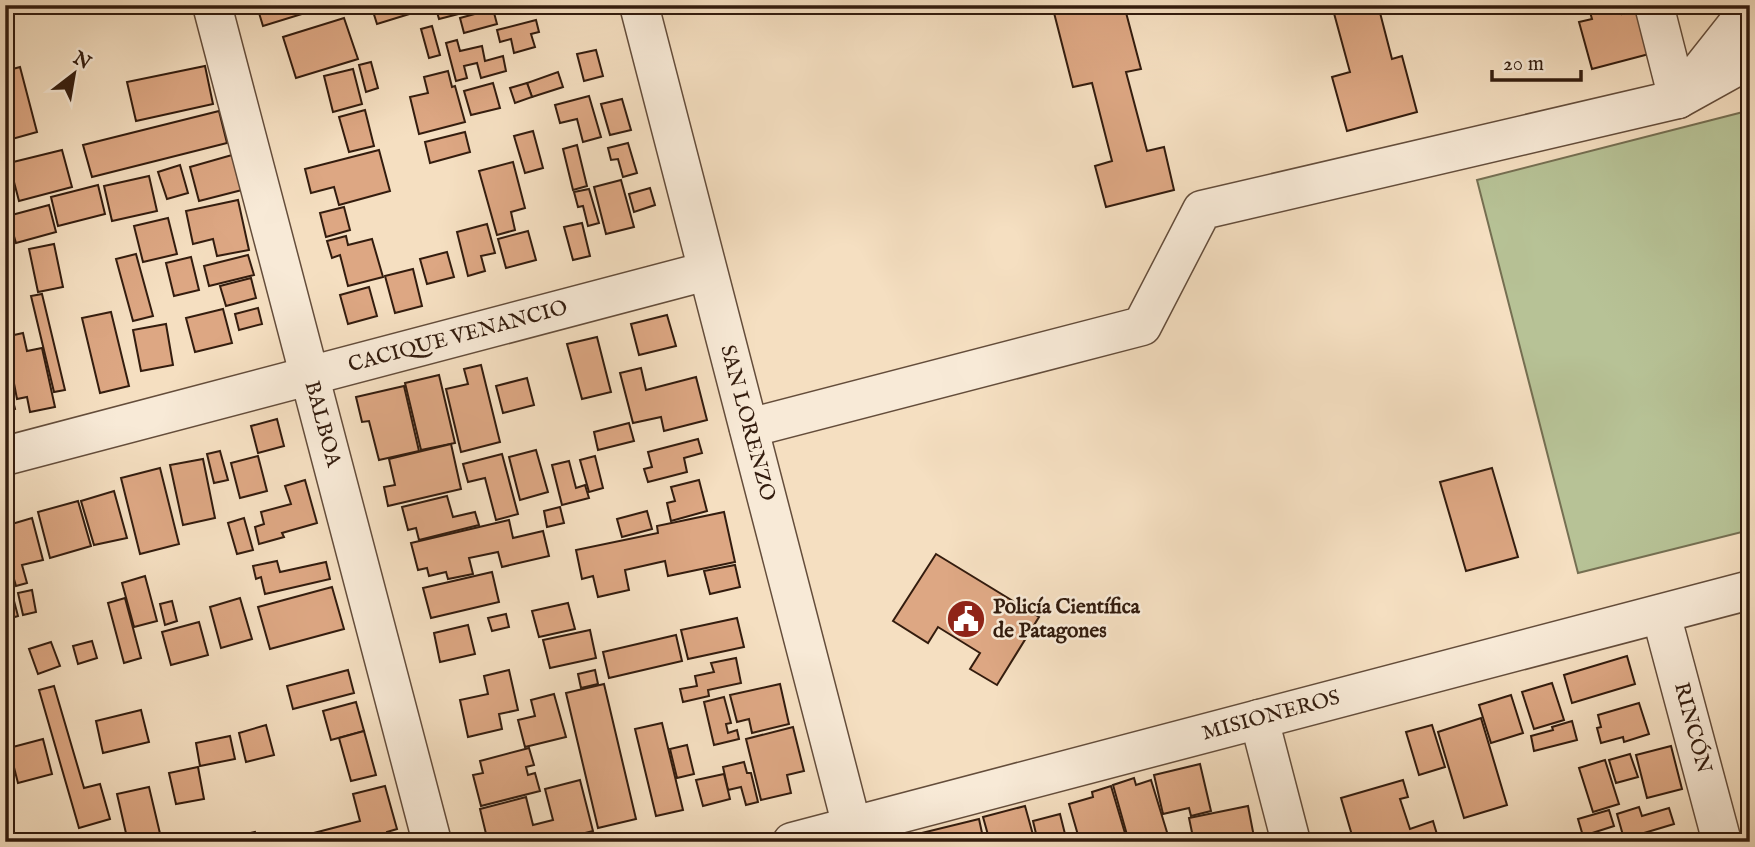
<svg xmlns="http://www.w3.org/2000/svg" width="1755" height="847" font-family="'IM FELL English',serif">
<rect width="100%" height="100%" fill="#f5dfc1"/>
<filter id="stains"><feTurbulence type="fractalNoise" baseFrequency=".00286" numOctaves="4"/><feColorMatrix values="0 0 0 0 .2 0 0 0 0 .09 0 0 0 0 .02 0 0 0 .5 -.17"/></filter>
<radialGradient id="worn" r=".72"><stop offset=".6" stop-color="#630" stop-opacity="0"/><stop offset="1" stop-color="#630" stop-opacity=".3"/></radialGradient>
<polygon fill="#b7c296" stroke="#756f52" stroke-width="2" points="1747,111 1750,120 1750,530 1578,573 1477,180"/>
<g fill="#dda783" stroke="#331c0e" stroke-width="2">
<polygon points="285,5 331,5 263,26 259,13"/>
<polygon points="371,5 417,5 419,11 377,24"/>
<polygon points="435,5 486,5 486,7 439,19"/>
<polygon points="1052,5 1124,5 1141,69 1126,72 1147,151 1164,147 1174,190 1106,207 1095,166 1112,161 1092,83 1073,87"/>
<polygon points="1312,5 1378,5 1392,59 1402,56 1417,112 1347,131 1332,77 1350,72 1332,6 1313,11"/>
<polygon points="1588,5 1620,5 1622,14 1637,10 1649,54 1592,69 1579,22 1592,19"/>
<polygon points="493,9 497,24 464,33 460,18"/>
<polygon points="344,18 358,59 296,78 283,37"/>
<polygon points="536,20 539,32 531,34 535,47 514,53 511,39 500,42 497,30"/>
<polygon points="432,26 440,55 429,58 421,29"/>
<polygon points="457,40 460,51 482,46 485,61 503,56 506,71 481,78 477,63 464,66 467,78 456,81 446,43"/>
<polygon points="596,50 603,76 584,81 577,54"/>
<polygon points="371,62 378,88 366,92 359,65"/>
<polygon points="205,66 213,104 136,121 127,82"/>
<polygon points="20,67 37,132 5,141 5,71"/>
<polygon points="353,69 362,104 333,112 324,76"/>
<polygon points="448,71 452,87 455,86 465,122 419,134 410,97 428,93 424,77"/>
<polygon points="558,72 563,87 532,97 527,83"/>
<polygon points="493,83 500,108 471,115 464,91"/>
<polygon points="527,83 532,97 515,103 510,88"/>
<polygon points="589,96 601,137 583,142 577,119 560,123 555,105"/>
<polygon points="622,99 631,130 610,135 601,104"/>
<polygon points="365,110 374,146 349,152 339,117"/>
<polygon points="219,111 227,143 92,177 83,145"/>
<polygon points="533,131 543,168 525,173 514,136"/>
<polygon points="465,132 470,152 430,163 425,142"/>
<polygon points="628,143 637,173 623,177 618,159 611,160 608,148"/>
<polygon points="577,145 587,186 573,190 563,149"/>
<polygon points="62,150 72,187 19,201 9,163"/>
<polygon points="379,150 390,191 339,205 334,187 311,193 305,169"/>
<polygon points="232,155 242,190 199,201 190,167"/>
<polygon points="513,162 525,208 511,212 515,230 497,235 479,171"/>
<polygon points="180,165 188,193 167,199 158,172"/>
<polygon points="149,176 157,211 112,221 104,186"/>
<polygon points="621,180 634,227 606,234 594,187"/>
<polygon points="98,185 105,214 58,226 51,197"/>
<polygon points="650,188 655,205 634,212 629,194"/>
<polygon points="589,189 599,223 588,226 583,206 578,207 574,192"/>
<polygon points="238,200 249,250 217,256 213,239 193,244 186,211"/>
<polygon points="49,205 56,232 16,243 8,216"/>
<polygon points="344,207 350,230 326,237 320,213"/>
<polygon points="168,218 177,254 143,262 134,226"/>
<polygon points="582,223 590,256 573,260 564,227"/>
<polygon points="487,224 495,253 481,256 485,271 468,276 457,232"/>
<polygon points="528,231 536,260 506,268 498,239"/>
<polygon points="346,236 348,245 372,239 383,277 348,286 340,255 332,258 327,241"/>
<polygon points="54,244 63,287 38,292 29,249"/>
<polygon points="447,252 454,277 427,284 420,259"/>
<polygon points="136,254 153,316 133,321 116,259"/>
<polygon points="248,255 254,275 209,286 204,266"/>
<polygon points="191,257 199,290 174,296 166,263"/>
<polygon points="413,269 422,306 395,313 385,276"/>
<polygon points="251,278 256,298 226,306 220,286"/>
<polygon points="369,287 377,316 348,324 340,295"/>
<polygon points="42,294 65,390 54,392 31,296"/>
<polygon points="258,308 262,324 239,330 235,314"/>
<polygon points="223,309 232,343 195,352 186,318"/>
<polygon points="111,312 129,386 100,393 82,318"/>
<polygon points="667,315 676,346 639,355 631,324"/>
<polygon points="166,324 173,365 141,371 133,330"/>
<polygon points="23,333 27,351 42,348 55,407 30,412 27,397 17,399 5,337"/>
<polygon points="597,337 611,392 582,399 567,344"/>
<polygon points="481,365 500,442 461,452 446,389 468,384 464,369"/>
<polygon points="5,368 15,409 5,411"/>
<polygon points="641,368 646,390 696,377 707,420 664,431 661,417 633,423 620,373"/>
<polygon points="439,375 455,443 421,450 405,383"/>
<polygon points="527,378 534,405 503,413 496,386"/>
<polygon points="404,386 419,451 379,460 369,421 362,422 356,397"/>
<polygon points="277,419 284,446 258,453 251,426"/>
<polygon points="629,423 634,441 598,450 594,432"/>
<polygon points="698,439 702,453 684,458 687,472 648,482 644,469 652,467 648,452"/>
<polygon points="451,444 461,489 388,506 384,487 395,485 389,459"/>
<polygon points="536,450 548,492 520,500 509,457"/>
<polygon points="220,451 228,480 214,483 207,454"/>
<polygon points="502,454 518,514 496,520 485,478 468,482 463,464"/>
<polygon points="258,456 267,491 240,498 231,463"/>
<polygon points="595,456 603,488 589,492 580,460"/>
<polygon points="203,459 215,518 183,525 170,465"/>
<polygon points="569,461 576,488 585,485 589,498 562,505 552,465"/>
<polygon points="160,468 179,544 140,554 121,478"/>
<polygon points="1492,468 1518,557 1466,571 1440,482"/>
<polygon points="305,480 317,523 282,533 284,537 259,544 255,527 264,524 261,512 291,504 285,486"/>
<polygon points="699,480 707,511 671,521 667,503 675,501 671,487"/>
<polygon points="114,491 127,538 94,545 81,501"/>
<polygon points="447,496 453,517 475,512 479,525 419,540 416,528 408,530 402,507"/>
<polygon points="78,501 91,546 50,558 38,512"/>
<polygon points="560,507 564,523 547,527 544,511"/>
<polygon points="647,511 652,529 622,537 617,519"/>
<polygon points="724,512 735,562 668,576 665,561 625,570 629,590 598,597 593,576 582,579 576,550 658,533 657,526"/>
<polygon points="32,518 43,560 22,565 27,583 16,586 5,548 5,526"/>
<polygon points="244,518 253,550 237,554 228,523"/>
<polygon points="509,520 513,538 543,531 549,556 502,567 498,552 469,558 473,574 448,579 446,572 429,576 427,568 418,570 411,543"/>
<polygon points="936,554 1039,617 997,685 970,669 980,653 938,627 928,643 893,621"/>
<polygon points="277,561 280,572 326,562 330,579 265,594 261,577 256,579 253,566"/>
<polygon points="735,565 740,587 710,594 704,571"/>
<polygon points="492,572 499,602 431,618 423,588"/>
<polygon points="145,576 157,621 134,627 122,583"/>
<polygon points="9,582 18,616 5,620 5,583"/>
<polygon points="332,587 344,629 270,649 258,607"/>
<polygon points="32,590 36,612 23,615 18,593"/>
<polygon points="125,598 141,658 124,663 108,603"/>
<polygon points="240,598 252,639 221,648 210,607"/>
<polygon points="172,601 177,621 165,625 160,604"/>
<polygon points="568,603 575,629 539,637 532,611"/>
<polygon points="506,614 509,627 492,631 488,618"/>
<polygon points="737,618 744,647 688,659 681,630"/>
<polygon points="199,622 208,655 171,665 162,632"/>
<polygon points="468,625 475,654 440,662 434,633"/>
<polygon points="590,630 596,658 550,668 543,640"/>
<polygon points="676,635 682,661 609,678 603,652"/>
<polygon points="92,641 97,658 78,664 73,646"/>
<polygon points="51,642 60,666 38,674 29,649"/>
<polygon points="1627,656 1635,684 1572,703 1564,675"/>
<polygon points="736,658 741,683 708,690 709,696 683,702 680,689 697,686 695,676 714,672 711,663"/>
<polygon points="5,659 11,685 5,686"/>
<polygon points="348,670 354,693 293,709 287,686"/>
<polygon points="509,670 518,710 499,714 502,729 468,737 460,700 488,694 484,676"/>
<polygon points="595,670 598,684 581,688 578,674"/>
<polygon points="1552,683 1564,720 1534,729 1522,692"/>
<polygon points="604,684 636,819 598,828 566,693"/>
<polygon points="780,684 789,724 752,733 749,719 737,722 730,695"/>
<polygon points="54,686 84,788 100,784 110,819 79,828 39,690"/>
<polygon points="554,694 566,737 525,747 518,720 535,716 531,700"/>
<polygon points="1511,695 1523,733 1491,743 1479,705"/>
<polygon points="724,697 731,723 726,724 728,733 737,730 739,739 714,745 704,702"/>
<polygon points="356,702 364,731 331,740 323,711"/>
<polygon points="1639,703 1649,734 1624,742 1623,737 1601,743 1597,728 1601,727 1598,715"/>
<polygon points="141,710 149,742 103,753 96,721"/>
<polygon points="1481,718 1507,805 1464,818 1438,732"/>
<polygon points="1572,721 1577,740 1534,751 1531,736 1553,730 1552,727"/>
<polygon points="662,723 683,810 656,816 635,729"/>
<polygon points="266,725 274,755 246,762 239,733"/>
<polygon points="1432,725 1445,767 1419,775 1406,732"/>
<polygon points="793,727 804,771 787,775 791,793 761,800 746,739"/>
<polygon points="364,731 376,775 351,781 339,738"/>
<polygon points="230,736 235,759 200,766 196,743"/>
<polygon points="43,739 52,774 18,783 9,748"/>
<polygon points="687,745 694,774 677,778 670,749"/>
<polygon points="1671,746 1682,789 1647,798 1636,755"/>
<polygon points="529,748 534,765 526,767 528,775 535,773 540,791 481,806 473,775 483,773 480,761"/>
<polygon points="1630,754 1638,777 1616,783 1609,760"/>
<polygon points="1605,760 1619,804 1593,812 1579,768"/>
<polygon points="744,762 747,773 751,773 758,802 746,805 741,787 728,790 723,767"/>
<polygon points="1200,764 1211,811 1191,816 1189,808 1163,814 1154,775"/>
<polygon points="198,767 204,799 176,804 169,773"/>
<polygon points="724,774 730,799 703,806 696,780"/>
<polygon points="1134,778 1136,785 1151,780 1170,842 1129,842 1113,785"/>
<polygon points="580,780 593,831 558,840 559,842 488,842 480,809 526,797 533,825 553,820 545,789"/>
<polygon points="1403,780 1408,797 1400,799 1410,829 1433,821 1439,841 1354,842 1341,798"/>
<polygon points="385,786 397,829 387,832 389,842 308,842 306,835 360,821 353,794"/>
<polygon points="1111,786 1127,840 1080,842 1069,804 1093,797 1092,792"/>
<polygon points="149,787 162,842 128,842 117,794"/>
<polygon points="1025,806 1035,842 990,842 983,817"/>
<polygon points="1248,806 1255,842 1194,842 1189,818"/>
<polygon points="1639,807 1642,816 1669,808 1674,824 1624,839 1617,814"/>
<polygon points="1609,810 1614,826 1583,836 1578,819"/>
<polygon points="1060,814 1067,842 1038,842 1033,821"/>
<polygon points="979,819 984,842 897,842 897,839"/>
<polygon points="255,832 258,842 238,842 237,836"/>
<polygon points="213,837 214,842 193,842"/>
</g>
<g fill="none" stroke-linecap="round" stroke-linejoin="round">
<g stroke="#644d3b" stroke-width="41">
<g id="minor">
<polyline points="212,5 432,842"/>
<polyline points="639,5 856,842"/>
<polyline points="1654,5 1678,99 1750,59"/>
<polyline points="749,428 1142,326 1202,210 1678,99 1750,8"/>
<polyline points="5,456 707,271"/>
<polyline points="1661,614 1722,842"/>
<polyline points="1259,719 1291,842"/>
<polyline points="792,842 1750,590"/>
</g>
</g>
<use href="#minor" stroke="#f8ead7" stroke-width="38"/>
</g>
<defs>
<g id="civic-disc" transform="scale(2.0125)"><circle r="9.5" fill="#8f2418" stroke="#f8ead7"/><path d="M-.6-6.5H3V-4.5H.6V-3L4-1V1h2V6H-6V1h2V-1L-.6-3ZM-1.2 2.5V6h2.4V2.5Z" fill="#fff"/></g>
</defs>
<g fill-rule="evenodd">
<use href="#civic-disc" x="966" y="619"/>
</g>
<g text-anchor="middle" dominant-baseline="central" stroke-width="5" stroke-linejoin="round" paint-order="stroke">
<g font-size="21" fill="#331c0e" stroke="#f8ead7">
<text transform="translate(458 337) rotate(-15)">CACIQUE VENANCIO</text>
<text transform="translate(747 423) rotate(75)">SAN LORENZO</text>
<text transform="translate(322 424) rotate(75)">BALBOA</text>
<text transform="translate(1271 716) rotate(-15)">MISIONEROS</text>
<text transform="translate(1692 728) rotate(75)">RINCÓN</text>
</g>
<g font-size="21" font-weight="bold" fill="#331c0e" stroke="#f8ead7" text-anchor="start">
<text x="993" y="607">Policía Científica<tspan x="993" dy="24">de Patagones</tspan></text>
</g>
</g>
<rect width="1755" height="847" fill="none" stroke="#f5dfc1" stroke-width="28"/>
<rect x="7" y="7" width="1741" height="833" fill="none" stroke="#331c0e" stroke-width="3.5"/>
<rect x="14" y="14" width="1727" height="819" fill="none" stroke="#331c0e" stroke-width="2"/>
<g transform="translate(74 74) rotate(31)" stroke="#f8ead7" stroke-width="5" paint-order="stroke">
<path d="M0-5L12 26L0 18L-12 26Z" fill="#331c0e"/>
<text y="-10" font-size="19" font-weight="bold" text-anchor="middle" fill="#331c0e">N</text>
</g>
<path d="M1492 70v10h89v-10" fill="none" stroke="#331c0e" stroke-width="3.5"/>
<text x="1503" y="70" font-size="21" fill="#331c0e" stroke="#f8ead7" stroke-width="5" paint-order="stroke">20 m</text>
<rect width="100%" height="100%" filter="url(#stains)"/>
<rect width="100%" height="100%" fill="url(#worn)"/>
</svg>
